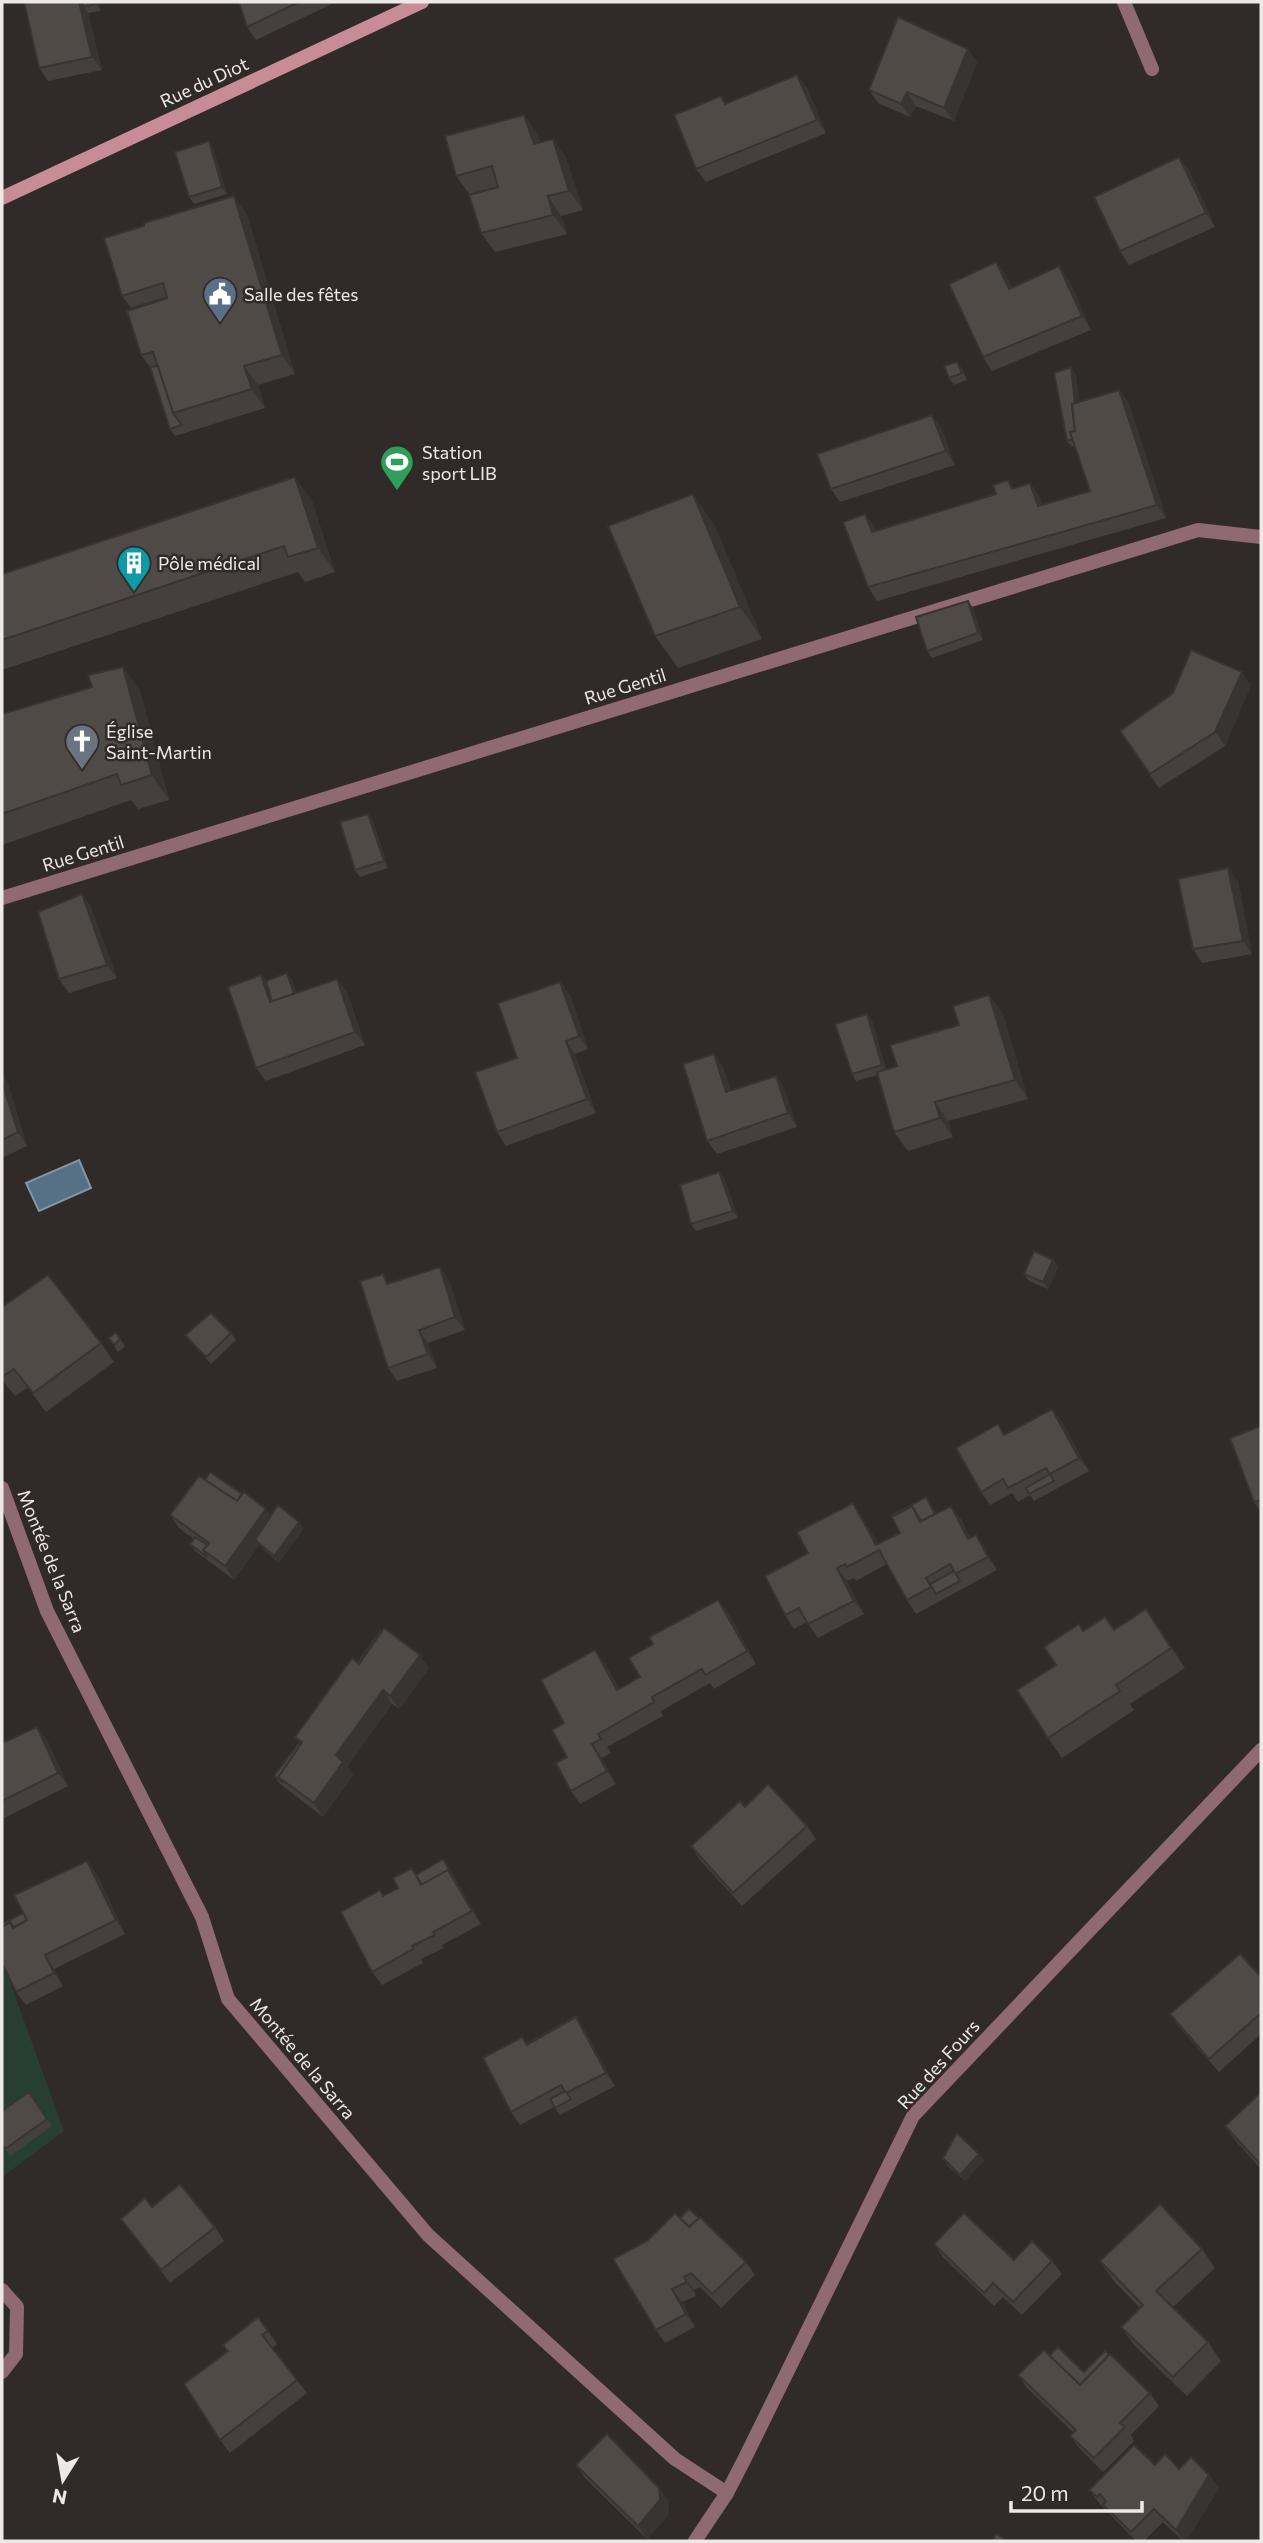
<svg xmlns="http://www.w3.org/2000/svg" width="1263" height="2543" font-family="Commissioner,sans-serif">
<rect width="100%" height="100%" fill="#302a28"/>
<polygon fill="#273f30" points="2,1960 64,2131 2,2177"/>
<polygon fill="#567186" stroke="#8395a3" stroke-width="2" points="79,1160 91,1188 39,1211 26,1183"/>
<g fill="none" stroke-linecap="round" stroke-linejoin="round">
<polyline stroke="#8f6a70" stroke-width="14" points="1124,2 1152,69"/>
<g stroke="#8f6a70" stroke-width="14">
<polyline points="2,898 1198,530 1261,537"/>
<polyline points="2,1488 47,1611 202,1917 228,1999 428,2235 675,2459 727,2493"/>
<polyline points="2,2290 17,2307 16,2354 2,2372"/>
<polyline points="695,2541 727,2493 744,2460 913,2116 1261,1750"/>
</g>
<polyline stroke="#c78c96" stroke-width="14" points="2,198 422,2"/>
</g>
<g fill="#45403d">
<polygon points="24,2 99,2 101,11 88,13 102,70 48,81 39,68"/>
<polygon points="239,2 336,2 256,40 247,27"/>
<polygon points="977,62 954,121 916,106 910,117 878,103 869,90"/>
<polygon points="807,88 826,133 706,182 696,169 721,96 726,103"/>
<polygon points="524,115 537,134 540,142 553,139 566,158 583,210 561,216 567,234 495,252 481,233 470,195 456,176"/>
<polygon points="213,148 227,194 194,204 189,197"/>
<polygon points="1189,170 1215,227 1129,265 1120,251"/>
<polygon points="234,196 247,215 295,374 258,385 265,408 175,436 170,429 150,367 141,355 131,308 122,296 144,226"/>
<polygon points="996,262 1006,275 1012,288 1069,280 1091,330 992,371 983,357"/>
<polygon points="957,362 962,369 967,380 954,385 949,378"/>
<polygon points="1076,374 1079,402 1119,390 1129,404 1166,518 877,601 868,587 865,514 876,530 996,494 1008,480 1014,489 1030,483 1040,497 1042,504 1090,491 1075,446 1072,447 1067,441"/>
<polygon points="932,415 941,428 955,465 840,502 831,489"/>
<polygon points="312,501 335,572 305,582 298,572 2,670 2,574"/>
<polygon points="715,526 762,639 678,668 655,636"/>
<polygon points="968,601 973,608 983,640 932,658 927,651"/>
<polygon points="123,667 140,691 169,800 138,809 131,800 2,845 2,714 92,687"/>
<polygon points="1251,685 1225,746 1159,788 1120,731"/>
<polygon points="373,821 388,868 360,877 355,870"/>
<polygon points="1238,881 1252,954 1202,963 1193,949"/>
<polygon points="82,894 91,907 117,978 69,993 59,979"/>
<polygon points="287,973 292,980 296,993 347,992 365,1045 266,1081 256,1068 261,975 266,981"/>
<polygon points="560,982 570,995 588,1049 575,1054 596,1113 506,1146 497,1132 517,1058"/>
<polygon points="989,995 1003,1014 1028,1099 948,1121 953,1137 908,1151 894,1132 878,1075 856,1081 852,1074 872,1021 886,1069 897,1066 959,1025"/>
<polygon points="714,1054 723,1067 731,1091 776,1076 785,1090 797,1127 717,1154 707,1141"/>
<polygon points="2,1074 7,1081 27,1146 2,1158"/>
<polygon points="724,1178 738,1218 696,1231 691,1224"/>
<polygon points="1053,1260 1058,1267 1048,1289 1029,1281 1024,1274"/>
<polygon points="449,1280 465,1330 428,1343 437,1368 397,1381 388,1368 390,1283"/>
<polygon points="2,1307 101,1343 114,1362 46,1412 28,1388 15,1396 2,1380"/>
<polygon points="116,1332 125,1346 118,1352 109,1338"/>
<polygon points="231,1333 236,1340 211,1364 185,1335"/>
<polygon points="1052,1409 1062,1422 1089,1471 1034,1501 1030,1495 1018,1502 1012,1493 990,1505 981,1492 1005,1435"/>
<polygon points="1261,1426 1261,1512 1254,1502"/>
<polygon points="205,1480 271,1516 299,1522 303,1529 279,1563 259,1545 234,1580 195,1551 190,1544 194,1539 179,1528 170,1515"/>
<polygon points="926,1497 936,1513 961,1519 970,1538 985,1549 997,1570 916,1614 907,1600 887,1564 856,1581 854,1578 847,1581 864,1614 818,1638 807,1622 794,1629 785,1615 808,1553 853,1503 862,1517 878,1544 900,1533"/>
<polygon points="718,1600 728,1613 756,1664 714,1689 710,1683 661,1711 663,1716 607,1747 611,1753 602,1758 616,1784 580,1804 571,1791 564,1723 595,1650 605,1664 619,1689 640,1677 653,1644"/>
<polygon points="1105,1617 1114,1630 1160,1629 1185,1668 1130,1704 1134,1710 1062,1758 1048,1738 1056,1665 1083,1631"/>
<polygon points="358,1662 429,1668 399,1709 392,1704 347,1767 353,1775 323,1817 279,1783 274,1776 300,1743 295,1737"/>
<polygon points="47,1740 68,1786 2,1819 2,1743"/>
<polygon points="745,1807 807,1826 816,1839 742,1906 700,1860 691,1846"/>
<polygon points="448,1866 481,1924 442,1945 444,1948 421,1959 423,1963 382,1985 372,1972 398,1888 412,1868 416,1875"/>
<polygon points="97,1874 125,1934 54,1969 63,1986 26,2005 16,1992"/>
<polygon points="1261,1977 1261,2034 1219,2072 1180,2028 1170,2014"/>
<polygon points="576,2016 615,2086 560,2115 554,2107 520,2125 511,2112"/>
<polygon points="29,2092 52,2126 10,2156 5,2149"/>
<polygon points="1261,2092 1261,2169 1234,2139 1225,2126"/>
<polygon points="943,2158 984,2161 965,2181 947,2165"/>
<polygon points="152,2207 215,2227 224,2241 170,2283 121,2219"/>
<polygon points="680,2218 746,2262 755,2275 721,2308 700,2287 694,2290 696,2296 682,2302 695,2327 665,2343 656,2330 647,2241"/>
<polygon points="934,2244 1014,2260 1052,2261 1062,2274 1022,2315 1003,2297 994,2306 943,2257"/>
<polygon points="1202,2249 1215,2268 1173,2307 1208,2342 1221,2361 1187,2396 1135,2346 1121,2327 1140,2308 1113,2280 1100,2261"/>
<polygon points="268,2331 277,2344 272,2348 307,2393 230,2453 220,2440 228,2351"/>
<polygon points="1049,2356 1084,2372 1150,2393 1159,2406 1131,2435 1134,2441 1103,2472 1080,2449 1070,2436 1074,2433 1027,2388 1018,2375"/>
<polygon points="576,2465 669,2501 669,2514 647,2539 585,2478"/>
<polygon points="1155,2465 1209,2475 1219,2488 1186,2541 1183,2541 1163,2522 1144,2541 1136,2541 1099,2503 1089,2490"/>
</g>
<g fill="#383432">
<polygon points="79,2 85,2 84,7 88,13 102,70 92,57"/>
<polygon points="96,2 99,2 101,11 96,4"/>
<polygon points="968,49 977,62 954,121 944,108"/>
<polygon points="797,75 807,88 826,133 817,120"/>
<polygon points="907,92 916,106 910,117 901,104"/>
<polygon points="524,115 537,134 547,163 534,144"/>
<polygon points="553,139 566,158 583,210 569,191"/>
<polygon points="209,141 213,148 227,194 222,187"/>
<polygon points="1179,157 1189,170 1215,227 1206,213"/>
<polygon points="234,196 247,215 295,374 282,355"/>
<polygon points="548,196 561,216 567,234 553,215"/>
<polygon points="996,262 1006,275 1019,302 1009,289"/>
<polygon points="1059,266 1069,280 1091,330 1082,316"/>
<polygon points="244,366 258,385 265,408 252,389"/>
<polygon points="1071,367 1076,374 1085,444 1080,437"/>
<polygon points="1119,390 1129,404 1166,518 1157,505"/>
<polygon points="932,415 941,428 955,465 946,451"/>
<polygon points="295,477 312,501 335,572 318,548"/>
<polygon points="1030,483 1040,497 1047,519 1038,506"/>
<polygon points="693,494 715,526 762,639 740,607"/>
<polygon points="865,514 875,527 881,545 872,532"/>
<polygon points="968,601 973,608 983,640 978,633"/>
<polygon points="123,667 140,691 169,800 152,775"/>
<polygon points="1242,672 1251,685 1225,746 1215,732"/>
<polygon points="368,814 373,821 388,868 384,861"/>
<polygon points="1228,868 1238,881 1252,954 1243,941"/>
<polygon points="82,894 91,907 117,978 107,965"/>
<polygon points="287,973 292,980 302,1008 297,1001"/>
<polygon points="261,975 270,988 275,1009 270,1002"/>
<polygon points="337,979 347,992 365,1045 355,1032"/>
<polygon points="560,982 570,995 588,1049 579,1036"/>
<polygon points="989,995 1003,1014 1028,1099 1015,1080"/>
<polygon points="867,1014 872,1021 887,1072 882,1065"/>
<polygon points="566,1041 575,1054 596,1113 587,1099"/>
<polygon points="714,1054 723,1067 735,1106 726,1092"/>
<polygon points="2,1074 7,1081 27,1146 18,1132 2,1082"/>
<polygon points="776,1076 785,1090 797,1127 788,1113"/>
<polygon points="935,1102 948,1121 953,1137 940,1118"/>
<polygon points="719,1172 724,1178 738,1218 733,1211"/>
<polygon points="1053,1260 1058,1267 1048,1289 1043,1282"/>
<polygon points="440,1267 449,1280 465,1330 455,1317"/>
<polygon points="419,1330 428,1343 437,1368 428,1354"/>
<polygon points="1052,1409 1062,1422 1089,1471 1079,1458"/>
<polygon points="853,1503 862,1517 886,1558 876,1545"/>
<polygon points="951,1506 961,1519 978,1553 968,1539"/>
<polygon points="266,1509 276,1522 255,1540 259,1545 234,1580 225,1566"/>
<polygon points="299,1522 303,1529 279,1563 274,1556"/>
<polygon points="976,1535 985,1549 997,1570 988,1557"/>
<polygon points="837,1568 847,1581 864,1614 854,1601"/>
<polygon points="718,1600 728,1613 756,1664 747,1651"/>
<polygon points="1146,1609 1160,1629 1185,1668 1171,1648"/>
<polygon points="595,1650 605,1664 626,1703 617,1690"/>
<polygon points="420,1655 429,1668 399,1709 390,1696"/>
<polygon points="383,1690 392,1704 347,1767 353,1775 323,1817 314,1803 336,1755"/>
<polygon points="37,1727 47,1740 68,1786 58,1773"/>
<polygon points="592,1744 602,1758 616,1784 607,1771"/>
<polygon points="443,1859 448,1866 481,1924 472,1911"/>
<polygon points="87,1861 97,1874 125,1934 116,1920"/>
<polygon points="45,1955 54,1969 63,1986 54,1973"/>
<polygon points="576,2016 581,2023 615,2086 606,2073 576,2017"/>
<polygon points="979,2154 984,2161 965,2181 960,2175"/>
<polygon points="684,2277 694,2290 696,2296 687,2282"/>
<polygon points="672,2289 682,2302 695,2327 686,2314"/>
<polygon points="1209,2475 1219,2488 1186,2541 1184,2541 1176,2530"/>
<polygon points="659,2488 669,2501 669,2514 647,2539 638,2526"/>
</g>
<g fill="#504a47" stroke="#383432" stroke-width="2">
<polygon points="24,2 79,2 92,57 39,68"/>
<polygon points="82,2 96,2 96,4 84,7"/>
<polygon points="239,2 299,2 247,27"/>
<polygon points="898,17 968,49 944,108 907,92 901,104 869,90"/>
<polygon points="797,75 817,120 696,169 674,115 721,96 725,104"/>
<polygon points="524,115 534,144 553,139 569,191 548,196 553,215 481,233 469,195 498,187 492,166 456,176 445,136"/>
<polygon points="209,141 222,187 189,197 175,152"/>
<polygon points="1179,157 1206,213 1120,251 1094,197"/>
<polygon points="234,196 282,355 244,366 252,389 173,413 153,352 141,355 127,311 167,298 163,283 122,296 104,238 144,226 144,223"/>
<polygon points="996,262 1009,289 1059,266 1082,316 983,357 949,284"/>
<polygon points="167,297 167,298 131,309 131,308"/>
<polygon points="957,362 962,373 949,378 944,366"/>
<polygon points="158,366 173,413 182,425 170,429 150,367"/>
<polygon points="1071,367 1075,403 1072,404 1075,431 1070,432 1073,439 1067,441 1054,373"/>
<polygon points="1119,390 1157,505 868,587 843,522 865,514 872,532 996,494 993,485 1008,480 1012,489 1030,483 1038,506 1090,491 1070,432 1075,431 1072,404"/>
<polygon points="932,415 946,451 831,489 817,454"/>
<polygon points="295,477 318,548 288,557 284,546 2,640 2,574"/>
<polygon points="693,494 740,607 655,636 608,526"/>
<polygon points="968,601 978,633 927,651 916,617"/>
<polygon points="1191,650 1242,672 1215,732 1150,774 1120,731 1173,693"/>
<polygon points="123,667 152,775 121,785 117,774 2,814 2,714 92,687 88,675"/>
<polygon points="368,814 384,861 355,870 340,822"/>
<polygon points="1228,868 1243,941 1193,949 1178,879"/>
<polygon points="82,894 107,965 59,979 38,912"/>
<polygon points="287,973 294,994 272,1002 266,981"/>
<polygon points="261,975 270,1002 337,979 355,1032 256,1068 228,987"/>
<polygon points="560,982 579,1036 566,1041 587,1099 497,1132 475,1072 517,1058 498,1003"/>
<polygon points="989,995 1015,1080 935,1102 940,1118 894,1132 877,1072 897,1066 890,1045 959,1025 953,1006"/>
<polygon points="867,1014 882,1065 852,1074 835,1024"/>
<polygon points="714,1054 726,1092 776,1076 788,1113 707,1141 683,1064"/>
<polygon points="2,1082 18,1132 2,1140"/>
<polygon points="719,1172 733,1211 691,1224 680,1185"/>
<polygon points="1034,1251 1053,1260 1043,1282 1024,1274"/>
<polygon points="440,1267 455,1317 419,1330 428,1354 388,1368 360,1281 383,1274 387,1284"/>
<polygon points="48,1275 101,1343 33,1393 14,1369 2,1377 2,1307"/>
<polygon points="211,1313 231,1333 206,1357 185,1335"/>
<polygon points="116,1332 120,1339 114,1345 109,1338"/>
<polygon points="1052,1409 1079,1458 1050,1474 1046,1468 1008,1488 1003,1479 981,1492 956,1448 998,1424 1004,1435"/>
<polygon points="1261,1426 1261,1500 1254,1502 1230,1438"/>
<polygon points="210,1472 242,1494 237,1501 205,1480"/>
<polygon points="1050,1474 1054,1481 1029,1494 1026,1488"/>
<polygon points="199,1476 237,1501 244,1492 266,1509 225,1566 203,1550 209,1543 170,1515"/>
<polygon points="926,1497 935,1514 921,1521 912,1506 893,1517 892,1515"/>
<polygon points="853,1503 876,1545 900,1533 892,1517 912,1506 920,1522 951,1506 968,1539 976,1535 988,1557 955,1574 950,1564 926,1578 931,1587 907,1600 879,1550 847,1567 845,1564 837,1568 854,1601 808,1624 799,1608 785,1615 765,1576 808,1553 797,1532"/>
<polygon points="278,1505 299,1522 274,1556 255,1540"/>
<polygon points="195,1537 207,1545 203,1550 207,1557 190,1544"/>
<polygon points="954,1571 960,1581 936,1594 930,1584"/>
<polygon points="718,1600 747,1651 705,1675 702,1669 652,1697 654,1702 598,1734 601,1739 592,1744 607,1771 571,1791 556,1763 567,1757 552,1730 564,1723 541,1680 595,1650 617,1690 640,1677 629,1658 653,1644 649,1637"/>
<polygon points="1146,1609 1171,1648 1116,1685 1120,1691 1048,1738 1017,1690 1056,1665 1044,1647 1079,1624 1083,1631 1105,1617 1114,1630"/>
<polygon points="384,1628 420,1655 390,1696 383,1690 336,1755 343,1762 314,1803 278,1777 302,1742 295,1737 352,1658 359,1664"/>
<polygon points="381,1630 382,1631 359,1664 358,1662"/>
<polygon points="37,1727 58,1773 2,1801 2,1743"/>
<polygon points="299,1743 301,1744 278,1777 283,1783 274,1776"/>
<polygon points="768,1784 807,1826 733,1893 691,1846 740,1801 745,1807"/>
<polygon points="443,1859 453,1876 448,1870 422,1885 416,1875"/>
<polygon points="87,1861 116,1920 45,1955 54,1973 16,1992 2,1963 2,1927 10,1922 13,1928 27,1920 14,1895"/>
<polygon points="412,1868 421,1885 448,1870 472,1911 433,1932 435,1935 412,1946 413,1949 372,1972 341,1912 380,1890 383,1896 398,1888 393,1878"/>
<polygon points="23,1913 27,1920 14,1927 10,1922 2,1927 2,1924"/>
<polygon points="1240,1954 1261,1977 1261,2013 1209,2059 1170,2014"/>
<polygon points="576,2016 580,2024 576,2017 527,2044"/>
<polygon points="576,2017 606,2073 566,2093 561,2085 511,2112 483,2058 522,2037 527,2045"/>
<polygon points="565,2091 571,2099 555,2108 550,2099"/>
<polygon points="29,2092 47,2119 5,2149 2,2144 2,2111"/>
<polygon points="1261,2092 1261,2165 1225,2126"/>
<polygon points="957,2133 979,2154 960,2175 943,2158"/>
<polygon points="180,2184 215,2227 161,2270 121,2219 145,2198 152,2207"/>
<polygon points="1160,2204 1202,2249 1156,2291 1208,2342 1173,2377 1121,2327 1143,2305 1100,2261"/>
<polygon points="689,2209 699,2218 689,2227 680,2218"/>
<polygon points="675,2213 689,2227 700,2217 746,2262 712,2294 691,2273 684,2277 687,2282 672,2289 686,2314 656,2330 613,2259 647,2241"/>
<polygon points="964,2213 1014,2260 1032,2241 1052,2261 1013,2302 993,2283 984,2293 934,2244"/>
<polygon points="258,2317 268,2331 262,2335 297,2380 220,2440 184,2384 228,2351 223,2345"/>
<polygon points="1058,2347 1084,2372 1105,2351 1109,2355 1080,2385 1049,2356"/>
<polygon points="1044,2350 1080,2385 1110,2354 1150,2393 1120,2423 1125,2427 1094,2458 1070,2436 1076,2430 1018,2375"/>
<polygon points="607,2434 659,2488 660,2500 638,2526 576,2465"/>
<polygon points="1134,2445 1155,2465 1165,2454 1179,2469 1191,2457 1209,2475 1176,2530 1154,2509 1131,2532 1103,2505 1106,2501 1100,2494 1097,2497 1089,2490"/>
<polygon points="996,2534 1008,2541 992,2541"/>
</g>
<defs>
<g id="civic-pin" transform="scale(1.75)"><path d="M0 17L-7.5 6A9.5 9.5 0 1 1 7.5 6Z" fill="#5c6f8a" stroke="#302a28"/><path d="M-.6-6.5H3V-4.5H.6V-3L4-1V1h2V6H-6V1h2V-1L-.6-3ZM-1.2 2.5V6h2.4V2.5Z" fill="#fff"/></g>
<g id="stadium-pin" transform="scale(1.75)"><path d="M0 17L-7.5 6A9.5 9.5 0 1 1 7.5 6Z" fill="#2e9e5b" stroke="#302a28"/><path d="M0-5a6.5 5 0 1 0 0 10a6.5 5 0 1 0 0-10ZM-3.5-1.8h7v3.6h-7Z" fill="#fff"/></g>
<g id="building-pin" transform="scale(1.75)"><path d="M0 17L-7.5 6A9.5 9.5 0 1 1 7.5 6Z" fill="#0f9aa8" stroke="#302a28"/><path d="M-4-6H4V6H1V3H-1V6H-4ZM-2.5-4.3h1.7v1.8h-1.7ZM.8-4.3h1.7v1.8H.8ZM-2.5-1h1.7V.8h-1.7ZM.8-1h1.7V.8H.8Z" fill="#fff"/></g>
<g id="church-pin" transform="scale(1.75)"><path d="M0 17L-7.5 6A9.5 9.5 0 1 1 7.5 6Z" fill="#6b7280" stroke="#302a28"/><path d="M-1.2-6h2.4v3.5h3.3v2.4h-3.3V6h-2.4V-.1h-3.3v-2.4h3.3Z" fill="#fff"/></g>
</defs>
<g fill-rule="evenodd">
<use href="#civic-pin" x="220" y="294"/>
<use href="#stadium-pin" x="397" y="462"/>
<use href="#building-pin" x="134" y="563"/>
<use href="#church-pin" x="82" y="741"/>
</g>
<g text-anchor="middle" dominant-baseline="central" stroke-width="5" stroke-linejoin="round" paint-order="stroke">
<g font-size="18" fill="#ede9e7" stroke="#302a28">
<text transform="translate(204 82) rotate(-25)">Rue du Diot</text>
<text transform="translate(625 686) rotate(-17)">Rue Gentil</text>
<text transform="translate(83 853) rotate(-17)">Rue Gentil</text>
<text transform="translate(52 1561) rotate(68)">Montée de la Sarra</text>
<text transform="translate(303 2058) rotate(50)">Montée de la Sarra</text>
<text transform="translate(938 2064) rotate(-48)">Rue des Fours</text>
</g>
<g font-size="18" fill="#ede9e7" stroke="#302a28" text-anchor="start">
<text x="244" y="294">Salle des fêtes</text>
<text x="422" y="452">Station<tspan x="422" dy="21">sport LIB</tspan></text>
<text x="158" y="563">Pôle médical</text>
<text x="106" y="731">Église<tspan x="106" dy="21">Saint-Martin</tspan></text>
</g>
</g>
<rect width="1263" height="2543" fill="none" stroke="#ede9e7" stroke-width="7"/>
<g transform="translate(63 2480) rotate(191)" stroke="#302a28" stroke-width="5" paint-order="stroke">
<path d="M0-5L12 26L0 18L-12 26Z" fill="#ede9e7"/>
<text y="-10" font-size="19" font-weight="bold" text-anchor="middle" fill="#ede9e7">N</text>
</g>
<path d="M1011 2501v10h131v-10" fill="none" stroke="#ede9e7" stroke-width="3.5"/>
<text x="1021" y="2501" font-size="21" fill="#ede9e7" stroke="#302a28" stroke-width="5" paint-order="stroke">20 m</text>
</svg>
